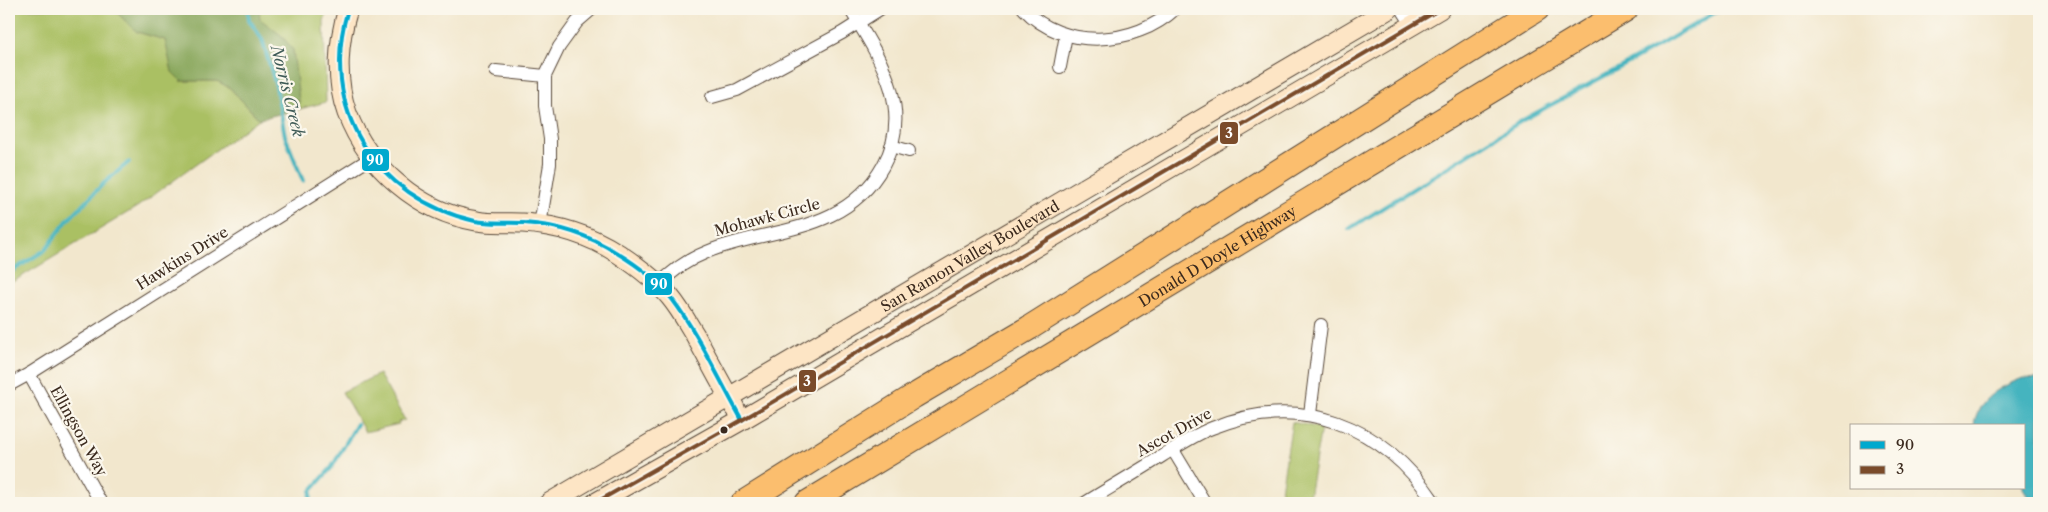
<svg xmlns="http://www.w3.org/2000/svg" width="2048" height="512" font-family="'Libre Caslon Text',serif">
<rect width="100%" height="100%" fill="#fbf7ec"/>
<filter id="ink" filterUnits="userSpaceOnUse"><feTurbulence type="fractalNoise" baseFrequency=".02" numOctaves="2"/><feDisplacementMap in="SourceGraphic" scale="10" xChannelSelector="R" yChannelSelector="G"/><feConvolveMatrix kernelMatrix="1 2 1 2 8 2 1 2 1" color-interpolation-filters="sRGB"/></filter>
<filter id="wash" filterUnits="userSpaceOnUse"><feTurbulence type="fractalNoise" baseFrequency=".0096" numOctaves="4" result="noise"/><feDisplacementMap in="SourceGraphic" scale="20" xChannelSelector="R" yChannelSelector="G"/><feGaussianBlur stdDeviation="1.12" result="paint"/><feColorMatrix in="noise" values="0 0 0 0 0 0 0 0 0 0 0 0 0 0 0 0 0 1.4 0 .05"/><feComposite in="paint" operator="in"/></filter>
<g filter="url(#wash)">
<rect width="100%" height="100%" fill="#f2e7cd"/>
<g fill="#aac064" stroke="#727541">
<polygon points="9,9 113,9 137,32 165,40 169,55 181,81 217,81 230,88 259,119 137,207 9,284"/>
<polygon points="214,9 328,9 324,21 326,102 300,109 298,93"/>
<polygon points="379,374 405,420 398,422 399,424 365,432 342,392"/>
<polygon points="1292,422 1321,428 1308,503 1279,503"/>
</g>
<polygon fill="#87a65a" stroke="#61683c" points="113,9 259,9 260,19 282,36 293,50 300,109 259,119 230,88 217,81 181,81 172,72 165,40 137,32"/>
<path fill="#45b4bf" stroke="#406f6e" d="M2023,378l16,1v124h-7l-9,-15 1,-62h-50c3,-28 26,-39 49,-48z"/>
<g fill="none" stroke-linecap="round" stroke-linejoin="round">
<g stroke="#45b4bf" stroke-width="4">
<polyline points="248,9 249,20 262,39 276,86 285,136 303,181"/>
<polyline points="1349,229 1523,120 1632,61 1721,9"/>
<polyline points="9,273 45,250 67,221 104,183 129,162"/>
<polyline points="310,503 311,491 332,467 357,424"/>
</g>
</g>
</g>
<g filter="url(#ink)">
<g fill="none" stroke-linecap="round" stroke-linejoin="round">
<g stroke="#564638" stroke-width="14">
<g id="street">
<path d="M1024,9c39,42 111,37 151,0"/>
<polyline points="1402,9 1413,26"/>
<polyline points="1060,67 1066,35"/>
<polyline points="496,71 545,76"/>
<polyline points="712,97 737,90 842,33 880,9"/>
<polyline points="891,146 909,151"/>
<polyline points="540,225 550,164 550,139 545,106 545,76 559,47 577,22 592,9"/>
<path d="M659,285c62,-70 174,-29 224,-119 32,-57 -4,-109 -33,-157"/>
<polyline points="29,374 101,503"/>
<polyline points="9,385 29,374 371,158"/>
<polyline points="1310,414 1321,325"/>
<polyline points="1173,450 1205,503"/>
<path d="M1085,503c26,-16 52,-31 77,-47 16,-10 32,-21 50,-28 89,-36 171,-3 223,75"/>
</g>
</g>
<g stroke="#564638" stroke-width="21">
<g id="secondary">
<path d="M348,9c-10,32 -13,71 -1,104 21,55 72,99 130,108 15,3 31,1 46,2 33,2 67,12 96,31 18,12 37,26 51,43 10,12 17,25 25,38 13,24 26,49 40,73"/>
<path id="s1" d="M549,503l840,-494"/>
<polyline points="595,503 742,420 1440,9"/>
</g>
</g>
<g stroke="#564638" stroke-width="26">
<g id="highway">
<polyline points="743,503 914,396 1029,328 1537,9"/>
<path id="s2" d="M807,503l819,-494"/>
</g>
</g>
<use href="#street" stroke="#fff" stroke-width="12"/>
<use href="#secondary" stroke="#fde5c5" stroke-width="19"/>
<use href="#highway" stroke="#fbbe6e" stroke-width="24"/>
<g stroke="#fbf7ec" stroke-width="8">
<path id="bus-1" d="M348,9c-30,99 27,189 127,212 16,3 33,1 49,2 33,2 65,12 93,30 20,12 41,28 55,46 28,37 47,81 70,121"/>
</g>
<g stroke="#fbf7ec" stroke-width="8">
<polyline id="bus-2" points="595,503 742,420 1440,9"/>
</g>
<use href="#bus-1" stroke="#00a9ce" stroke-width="4"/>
<use href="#bus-2" stroke="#7a4b2a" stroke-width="4"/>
</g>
</g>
<circle fill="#3b2a1e" stroke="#fbf7ec" stroke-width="2" cx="724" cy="430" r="4.5"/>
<g text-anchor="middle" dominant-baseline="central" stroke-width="4.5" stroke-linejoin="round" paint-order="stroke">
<g font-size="15" fill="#3b2a1e" stroke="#fbf7ec">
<text transform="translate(767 217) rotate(-15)">Mohawk Circle</text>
<text stroke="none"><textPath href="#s2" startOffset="479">Donald D Doyle Highway</textPath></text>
<text stroke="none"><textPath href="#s1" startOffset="488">San Ramon Valley Boulevard</textPath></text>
<text transform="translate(182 258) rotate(-32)">Hawkins Drive</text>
<text transform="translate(79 431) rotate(61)">Ellingson Way</text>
<text transform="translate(1174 432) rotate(-29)">Ascot Drive</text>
</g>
<g font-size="16" font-style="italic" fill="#3e5a56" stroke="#fbf7ec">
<text transform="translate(288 91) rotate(76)">Norris Creek</text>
</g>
</g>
<g stroke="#fbf7ec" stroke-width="2">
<rect x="1219" y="121" width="20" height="24" rx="5" fill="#7a4b2a"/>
<rect x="361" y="148" width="29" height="24" rx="5" fill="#00a9ce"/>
<rect x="644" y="272" width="29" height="24" rx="5" fill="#00a9ce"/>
<rect x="798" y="369" width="19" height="24" rx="5" fill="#7a4b2a"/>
</g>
<g font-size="14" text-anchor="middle" font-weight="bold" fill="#fff">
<text x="1229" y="138">3</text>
<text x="375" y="165">90</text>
<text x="659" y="289">90</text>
<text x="807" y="386">3</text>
</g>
<rect width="2048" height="512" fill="none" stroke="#fbf7ec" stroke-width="30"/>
<rect x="1850" y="424" width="175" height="65" fill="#fbf7ec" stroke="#aea59a"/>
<rect x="1860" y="441" width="25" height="8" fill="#00a9ce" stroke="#aea59a"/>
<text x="1896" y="450" font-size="15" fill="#3b2a1e">90</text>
<rect x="1860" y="466" width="25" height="8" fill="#7a4b2a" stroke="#aea59a"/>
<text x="1896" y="474" font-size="15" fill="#3b2a1e">3</text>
</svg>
